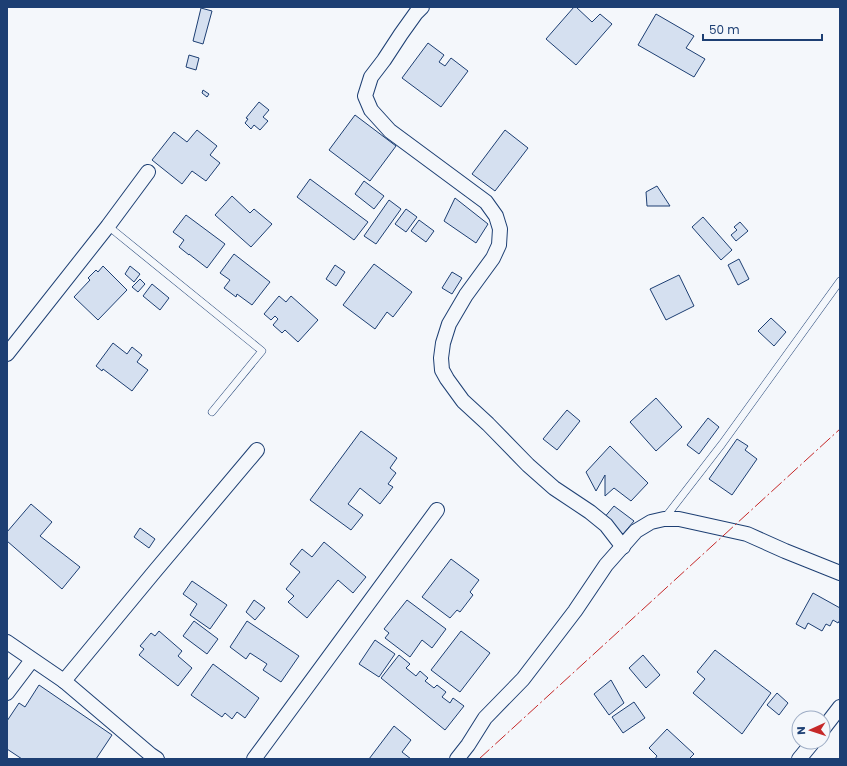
<svg xmlns="http://www.w3.org/2000/svg" width="847" height="766" font-family="Poppins,sans-serif">
<rect width="100%" height="100%" fill="#f4f7fb"/>
<g fill="#d5e0f0" stroke="#1d3f73">
<polygon points="574,7 576,7 592,22 600,14 612,24 576,65 546,39"/>
<polygon points="201,8 212,11 203,44 193,41"/>
<polygon points="656,14 694,36 686,48 705,59 694,77 638,45"/>
<polygon points="428,43 444,55 439,62 445,66 451,58 468,71 441,107 402,78"/>
<polygon points="189,55 199,58 196,70 186,67"/>
<polygon points="203,90 209,94 207,97 202,93"/>
<polygon points="259,102 269,110 263,117 268,121 260,130 254,125 251,129 245,123 248,119 246,118"/>
<polygon points="355,115 396,146 370,181 329,150"/>
<polygon points="197,130 217,146 210,155 220,163 206,181 192,171 182,184 152,160 174,132 187,142"/>
<polygon points="505,130 528,148 495,191 472,174"/>
<polygon points="310,179 368,222 354,240 297,197"/>
<polygon points="364,181 384,196 374,209 355,194"/>
<polygon points="657,186 670,206 647,206 646,192"/>
<polygon points="232,196 250,213 254,209 272,224 251,247 215,215"/>
<polygon points="455,198 488,224 476,243 444,221"/>
<polygon points="389,200 401,209 376,244 364,236"/>
<polygon points="406,209 417,217 406,232 395,224"/>
<polygon points="186,215 225,244 207,268 189,254 189,255 179,247 184,240 173,232"/>
<polygon points="703,217 732,250 721,260 692,227"/>
<polygon points="419,220 434,231 426,242 411,231"/>
<polygon points="740,222 748,231 736,241 731,235 737,230 734,227"/>
<polygon points="234,254 270,282 252,305 237,294 236,297 224,288 230,280 220,273"/>
<polygon points="739,259 749,279 738,285 728,265"/>
<polygon points="374,264 412,292 393,317 387,312 375,329 343,305"/>
<polygon points="335,265 345,272 336,286 326,279"/>
<polygon points="103,266 127,290 98,320 74,297 90,280 88,278 96,270 98,272"/>
<polygon points="130,266 140,274 134,282 125,274"/>
<polygon points="452,272 462,278 452,294 442,288"/>
<polygon points="679,275 694,306 666,320 650,289"/>
<polygon points="140,279 145,284 138,292 132,287"/>
<polygon points="152,284 169,298 160,310 143,296"/>
<polygon points="279,296 286,302 291,296 318,320 298,342 285,330 282,333 273,325 278,319 275,316 271,320 264,314"/>
<polygon points="771,318 786,332 774,346 758,331"/>
<polygon points="113,343 127,354 132,347 142,355 137,362 148,370 132,391 103,369 102,371 96,366"/>
<polygon points="656,398 682,427 656,451 630,422"/>
<polygon points="567,410 580,421 557,450 543,439"/>
<polygon points="708,418 719,427 699,454 687,445"/>
<polygon points="361,431 397,458 390,468 396,473 388,484 393,487 380,504 360,488 348,504 363,515 351,530 310,500"/>
<polygon points="737,439 748,446 745,450 757,459 732,495 709,479"/>
<polygon points="610,446 648,483 631,501 614,488 605,496 605,475 596,491 586,472"/>
<polygon points="31,504 52,522 40,536 80,567 62,589 7,541 7,532"/>
<polygon points="614,506 634,521 623,534 603,519"/>
<polygon points="140,528 155,539 149,548 134,537"/>
<polygon points="324,542 366,577 353,593 338,580 307,618 288,602 294,596 286,589 300,572 290,564 302,549 312,557"/>
<polygon points="451,559 479,580 470,592 473,595 460,612 457,610 450,618 422,597"/>
<polygon points="192,581 227,605 210,629 190,615 197,604 183,594"/>
<polygon points="813,593 840,608 840,620 838,623 833,620 830,626 826,624 822,631 808,623 805,629 796,624"/>
<polygon points="254,600 265,608 255,620 246,612"/>
<polygon points="407,600 446,629 432,648 422,640 410,657 385,638 389,633 384,629"/>
<polygon points="194,621 218,639 207,654 183,636"/>
<polygon points="247,621 299,656 281,682 263,670 267,664 250,653 246,659 230,647"/>
<polygon points="159,631 182,651 178,656 192,668 178,686 139,655 144,649 140,646 151,633 155,636"/>
<polygon points="461,631 490,653 460,692 431,670"/>
<polygon points="375,640 395,654 379,677 359,664"/>
<polygon points="715,650 771,693 742,734 693,693 705,679 697,672"/>
<polygon points="399,655 410,664 406,668 416,676 420,671 428,678 425,681 434,688 437,685 446,692 442,697 450,703 453,698 464,706 445,730 381,678"/>
<polygon points="643,655 660,675 646,688 629,668"/>
<polygon points="213,664 259,698 245,718 237,712 232,719 225,713 222,717 191,695"/>
<polygon points="611,680 624,703 609,715 594,694"/>
<polygon points="39,685 112,735 96,759 22,759 7,749 7,721 19,703 25,707"/>
<polygon points="777,693 788,703 779,715 767,705"/>
<polygon points="634,702 645,718 623,733 612,717"/>
<polygon points="394,726 411,740 402,752 411,759 369,759"/>
<polygon points="667,729 694,754 689,759 655,759 657,756 649,748"/>
</g>
<g fill="none" stroke-linecap="round" stroke-linejoin="round">
<g stroke="#1d3f73" stroke-width="8">
<g id="lane">
<polyline points="108,226 262,351 212,412"/>
<polyline points="664,519 722,444 840,281"/>
</g>
</g>
<g stroke="#1d3f73" stroke-width="16">
<g id="street">
<polyline points="422,7 416,13 401,34 384,60 371,77 365,96 371,110 390,131 486,202 496,216 500,229 499,245 493,258 466,295 449,324 443,343 441,358 442,370 447,379 463,401 488,424 528,465 554,488 590,512 606,525 623,547"/>
<polyline points="7,354 108,226 148,172"/>
<polyline points="7,642 64,681 151,755 157,759"/>
<polyline points="64,681 155,571 257,450"/>
<polyline points="7,693 32,660"/>
<polyline points="823,729 840,707"/>
<polyline points="254,759 437,510"/>
<polyline points="457,759 468,745 485,718 523,679 575,611 606,565 636,531 651,522 664,519 679,519 747,534 785,551 840,573"/>
<polyline points="799,759 813,742"/>
</g>
</g>
<use href="#lane" stroke="#f4f7fb" stroke-width="7"/>
<use href="#street" stroke="#f4f7fb" stroke-width="14"/>
<polyline stroke="#c62828" stroke-width="1" stroke-dasharray="14 3 2 3" stroke-linecap="butt" points="479,759 840,429"/>
</g>
<rect width="847" height="766" fill="none" stroke="#1d3f73" stroke-width="16"/>
<g transform="translate(811 730) rotate(267)"><circle r="19" fill="#f4f7fb" stroke="#9eadc5"/>
<path d="M0-3L7 15L0 10L-7 15Z" fill="#c62828"/>
<text y="-6" font-size="11" font-weight="bold" text-anchor="middle" fill="#1d3f73">N</text>
</g>
<path d="M703 34v6h119v-6" fill="none" stroke="#1d3f73" stroke-width="2"/>
<text x="709" y="34" font-size="12" fill="#1d3f73" stroke="#f4f7fb" stroke-width="3" paint-order="stroke">50 m</text>
</svg>
